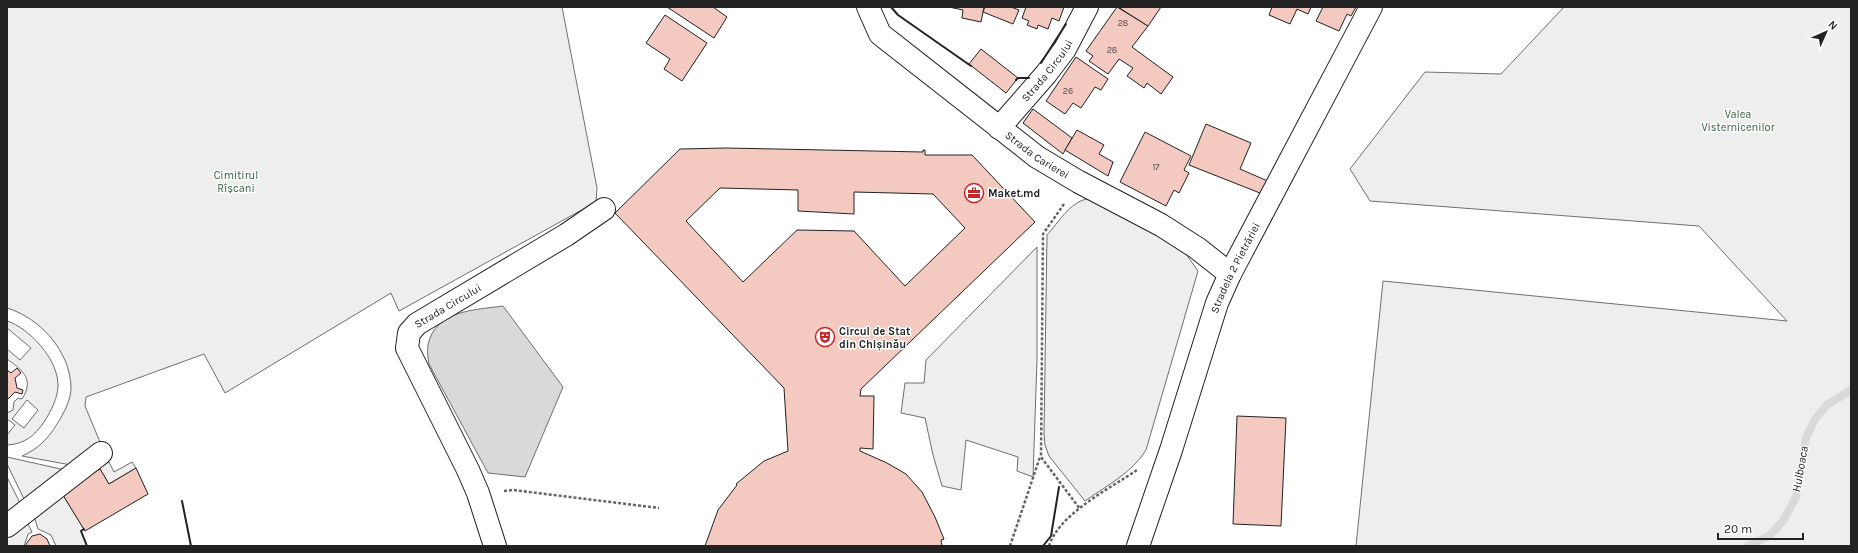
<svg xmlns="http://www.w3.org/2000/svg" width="1858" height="553" font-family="Karla,sans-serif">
<rect width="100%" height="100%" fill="#fff"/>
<g fill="#eee" stroke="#6f6f6f" fill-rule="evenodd">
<path d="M7,7h555l35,181 -1,14 -197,109 -8,-18 -166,100 -21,-39 -118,43 -1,9 15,36 -29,23 -49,-9c16,-7 26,-17 35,-32 7,-11 14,-24 14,-37 -1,-36 -31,-69 -64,-79z"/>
<polygon points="1564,7 1851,7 1851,546 1356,546 1383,281 1787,321 1699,226 1370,201 1350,169 1425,72 1501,74"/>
<path d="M1087,199l11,3 86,49 14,20 -52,179c-14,23 -40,36 -61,51l-36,-45 -4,-11 -1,-12 3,-198c11,-12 23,-33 40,-36z"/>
<polygon points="1037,247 1037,360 1033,477 1017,471 1018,457 966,440 961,490 942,486 933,455 925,418 901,413 905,383 924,383 926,360"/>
<path d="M7,321c22,7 51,38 51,64 0,13 -7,26 -14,37 -10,14 -19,22 -37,23v-10l8,-10 -8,-6v-6l6,-3 1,-8 4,-4 4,1c13,-20 0,-29 -15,-40v-10l13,11 11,-12 -24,-20zM27,400l11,10 -14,18 -12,-9z"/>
<polygon points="7,457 65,470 25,501 7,464"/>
<polygon points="109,462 114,472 132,462 136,468 109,484 100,469 61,492 59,490"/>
<polygon points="7,477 21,505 7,516"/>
<polygon points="63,495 84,529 81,531 87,546 56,546 51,535 38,529 34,516"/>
<polygon points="27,522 32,532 28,534 24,546 7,546 7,537"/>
</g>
<path fill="#d9d9d9" stroke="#6f6f6f" d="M503,306l60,81 -38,90 -37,-4 -59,-109c-1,-6 -2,-13 -1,-19 7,-35 47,-35 75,-39z"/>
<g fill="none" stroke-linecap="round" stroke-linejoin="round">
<polyline stroke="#d9d9d9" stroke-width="8" points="1748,546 1769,536 1783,521 1796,497 1806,438 1815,419 1827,405 1851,390"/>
</g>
<g fill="#f3c9c0" stroke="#222" fill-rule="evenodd">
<polygon points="667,7 713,7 727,17 714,38"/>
<polygon points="949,7 984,7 981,22 962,18 963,10"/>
<polygon points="985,7 1011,7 1019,10 1013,24 983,12"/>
<polygon points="1026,7 1064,7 1059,21 1052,18 1048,29 1038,25 1037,29 1027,25 1029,21 1022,18"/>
<polygon points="1117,7 1148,26 1132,47 1173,77 1161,94 1147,83 1144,88 1127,76 1133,68 1119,59 1108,74 1089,61 1093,56 1086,51"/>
<polygon points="1118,7 1161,7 1148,26"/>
<polygon points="1272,7 1311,7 1308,14 1297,9 1290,24 1269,15"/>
<polygon points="1323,7 1356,7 1351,16 1347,14 1339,31 1316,21"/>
<polygon points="665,15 707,43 682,81 664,69 670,59 646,43"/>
<polygon points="981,49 1018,78 1006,93 969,64"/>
<polygon points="1076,57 1108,79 1101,90 1095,87 1081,108 1073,103 1065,114 1046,101"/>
<polygon points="1033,109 1072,138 1063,154 1023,123"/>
<polygon points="1206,124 1251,143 1240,169 1270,182 1265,195 1189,165"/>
<polygon points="1077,130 1104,145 1099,154 1113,162 1108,176 1065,150"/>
<polygon points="1145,132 1191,156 1184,170 1189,173 1179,193 1174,190 1166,206 1120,182"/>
<path d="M726,148l197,4v-2h2v5h47l63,67 -174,167 -1,7h14l-1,53 -13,-1v3l27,12 19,11 16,18 13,25 9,22 -3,1 1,6h-237l13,-36 19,-25 -1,-1 28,-23 24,-10 -4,-63 -169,-175 65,-64zM720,188l78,2v21l56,3v-22l79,2 32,34 -60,58 -51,-55 -57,-1 -54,52 -57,-61z"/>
<polygon points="17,368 21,373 15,378 17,388 23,390 22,394 15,392 7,400 7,370 11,373"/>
<polygon points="1237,416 1286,418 1281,526 1233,524"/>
<polygon points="136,468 148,494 85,531 61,492 100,469 109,484"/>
<polygon points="40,534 47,539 50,546 27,546 26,544 32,536"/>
</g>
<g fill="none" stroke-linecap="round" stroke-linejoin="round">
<g stroke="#222" stroke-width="24">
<g id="minor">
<path id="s1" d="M868,7l12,27 157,123 42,25 82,43 36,23 33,26"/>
<path id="s2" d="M999,128l47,-54 19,-25 22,-42"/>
<polyline points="7,526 101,453"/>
<path id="s3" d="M495,546l-17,-53 -10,-23 -61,-122 2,-15 8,-9 149,-89 38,-26"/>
<path id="s4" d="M1138,546l33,-96 46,-147 13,-29 141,-267"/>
</g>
</g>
<g stroke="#646464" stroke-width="2.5" stroke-dasharray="3 2" stroke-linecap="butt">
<polyline points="1064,204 1043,234 1041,457 1080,509"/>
<polyline points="504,491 513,490 659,508"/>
<polyline points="1010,546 1040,457"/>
<path d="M1049,546c10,-32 60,-57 88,-76"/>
</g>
<use href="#minor" stroke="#fff" stroke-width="22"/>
<g stroke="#222" stroke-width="2">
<polyline points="891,7 898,15 971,66"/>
<polyline points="1041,63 1066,24"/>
<polyline points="1016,80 1018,78 1029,78"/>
<polyline points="182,501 191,546"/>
<polyline points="84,529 81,531 87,546"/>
<polyline points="1043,546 1051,536 1059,487"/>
</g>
</g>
<defs>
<g id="office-ring" transform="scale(1)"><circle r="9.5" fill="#fff" stroke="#c62828" stroke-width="1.5"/><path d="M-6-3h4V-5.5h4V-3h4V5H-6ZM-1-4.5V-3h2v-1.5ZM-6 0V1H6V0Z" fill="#c62828"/></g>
<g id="theatre-ring" transform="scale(1)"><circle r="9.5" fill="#fff" stroke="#c62828" stroke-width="1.5"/><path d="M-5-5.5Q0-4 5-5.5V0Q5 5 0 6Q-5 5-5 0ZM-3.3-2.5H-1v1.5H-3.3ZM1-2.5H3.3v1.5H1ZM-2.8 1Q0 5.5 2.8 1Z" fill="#c62828"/></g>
</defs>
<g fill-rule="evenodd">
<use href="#office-ring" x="974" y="193"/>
<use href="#theatre-ring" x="825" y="337"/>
</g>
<g text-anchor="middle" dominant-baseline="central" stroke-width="3" stroke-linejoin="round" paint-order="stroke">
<g font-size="9" fill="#564c4a">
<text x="1123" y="23">28</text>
<text x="1112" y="50">28</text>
<text x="1068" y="91">26</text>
<text x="1156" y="167">17</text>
</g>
<g font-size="11" fill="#222" stroke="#fff">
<text stroke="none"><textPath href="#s2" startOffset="75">Strada Circului</textPath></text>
<text stroke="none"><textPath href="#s1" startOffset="228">Strada Carierei</textPath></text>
<text stroke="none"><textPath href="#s4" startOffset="295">Stradela 2 Pietrăriei</textPath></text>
<text stroke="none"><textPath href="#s3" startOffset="280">Strada Circului</textPath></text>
</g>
<g font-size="11" fill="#2f5e38" stroke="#fff">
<text x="1738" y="114">Valea<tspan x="1738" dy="13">Visternicenilor</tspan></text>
<text x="236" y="175">Cimitirul<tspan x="236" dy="13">Rîșcani</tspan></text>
</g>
<g font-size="11" font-weight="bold" fill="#222" stroke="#fff" text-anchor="start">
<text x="988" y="193">Maket.md</text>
<text x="839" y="331">Circul de Stat<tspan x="839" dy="13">din Chișinău</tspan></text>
</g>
<g font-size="12" font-style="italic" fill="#222" stroke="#fff">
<text transform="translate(1800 469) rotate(-80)">Hulboaca</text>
</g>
</g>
<rect width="1858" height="553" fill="none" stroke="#222222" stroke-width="16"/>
<g transform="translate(1826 32) rotate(45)" stroke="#ffffff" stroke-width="3" paint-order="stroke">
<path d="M0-3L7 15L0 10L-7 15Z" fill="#222222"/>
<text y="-6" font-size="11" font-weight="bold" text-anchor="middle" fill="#222222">N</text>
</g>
<path d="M1718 533v6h85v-6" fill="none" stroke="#222222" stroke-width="2"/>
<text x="1724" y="533" font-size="12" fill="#222222" stroke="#ffffff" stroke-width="3" paint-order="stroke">20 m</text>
</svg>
